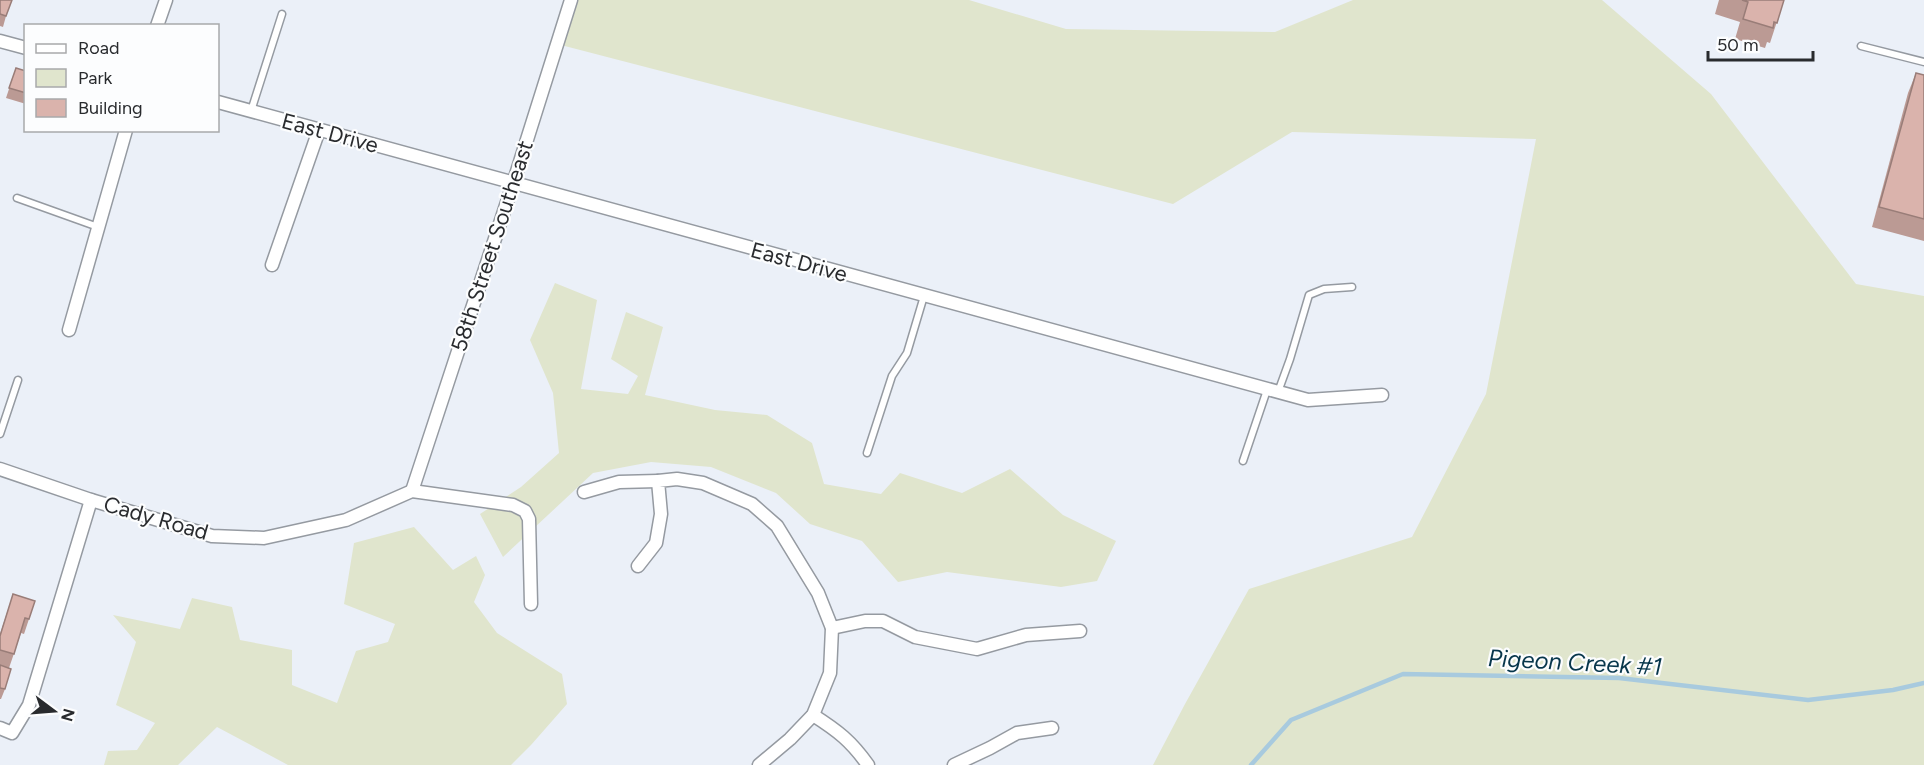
<svg xmlns="http://www.w3.org/2000/svg" width="1924" height="765" font-family="Figtree,sans-serif">
<rect width="100%" height="100%" fill="#ebf0f8"/>
<g fill="#e0e5cd">
<polygon points="571,0 969,0 1066,29 1275,32 1353,0 1602,0 1711,94 1856,284 1924,296 1924,765 1153,765 1185,704 1249,589 1412,537 1486,394 1536,139 1292,132 1173,204 557,44"/>
<polygon points="555,283 597,300 581,389 628,394 638,376 611,359 626,312 663,327 645,395 715,410 767,415 812,443 824,484 881,494 900,473 962,493 1010,469 1063,515 1116,541 1097,581 1061,587 947,572 898,582 862,541 810,524 776,493 711,467 651,462 593,473 503,557 480,514 521,487 559,453 553,393 530,340"/>
<polygon points="414,527 453,570 476,556 485,575 474,602 497,633 562,674 567,704 531,745 511,765 288,765 217,727 178,765 104,765 108,751 137,750 155,723 116,705 136,642 113,615 180,629 192,598 232,607 240,640 292,650 292,685 337,703 356,651 388,642 395,624 344,604 354,543"/>
</g>
<g fill="none" stroke-linecap="round" stroke-linejoin="round">
<polyline stroke="#a8cade" stroke-width="4.5" points="1251,765 1291,720 1403,674 1619,678 1808,700 1893,690 1924,683"/>
<g stroke="#959aa1" stroke-width="9">
<g id="lane">
<polyline points="1861,46 1924,62"/>
<polyline points="251,111 282,14"/>
<polyline points="17,198 98,227"/>
<polyline points="1278,392 1290,359 1309,295 1324,289 1352,287"/>
<polyline points="0,434 18,380"/>
<polyline points="867,453 892,376 907,353 924,296"/>
<polyline points="1243,461 1267,390"/>
</g>
</g>
<g stroke="#959aa1" stroke-width="15">
<g id="street">
<polyline points="157,26 166,0"/>
<polyline points="0,41 26,48"/>
<polyline points="218,102 1308,400 1382,395"/>
<polyline points="272,265 319,130"/>
<polyline points="69,330 126,130"/>
<polyline points="0,469 91,500 212,536 264,538 346,520 412,491 513,505 525,511 529,519 531,604"/>
<polyline points="412,491 513,184 571,0"/>
<polyline points="584,492 619,482 658,481"/>
<polyline points="638,566 656,543 661,514 658,481 677,479 703,483 752,504 777,526 818,593 832,628 830,673 813,715 790,739 759,765"/>
<polyline points="832,628 865,621 883,621 915,637 977,649 1026,635 1080,631"/>
<path d="M813,715c25,16 38,26 55,50"/>
<polyline points="0,728 12,733 29,705 91,500"/>
<polyline points="954,765 990,748 1017,733 1052,728"/>
</g>
</g>
<use href="#lane" stroke="#fff" stroke-width="6"/>
<use href="#street" stroke="#fff" stroke-width="12"/>
</g>
<g fill="#bb9a94">
<polygon points="0,0 6,16 3,27 0,26"/>
<polygon points="1719,0 1784,0 1770,43 1767,42 1765,48 1735,39 1740,22 1715,14"/>
<polygon points="16,68 26,71 26,104 6,98"/>
<polygon points="1916,73 1924,75 1924,241 1872,227 1908,93"/>
<polygon points="13,594 29,619 24,634 21,633 9,668 5,689 1,699 0,699 0,634"/>
</g>
<g fill="#dab3ac" stroke="#997d78" stroke-width="1.5">
<polygon points="0,0 12,0 6,16 0,14"/>
<polygon points="1742,0 1784,0 1777,23 1774,22 1773,28 1743,19 1748,2"/>
<polygon points="16,68 26,71 26,93 9,88"/>
<polygon points="1916,73 1924,75 1924,219 1879,207"/>
<polygon points="13,594 35,601 29,619 25,618 14,654 0,650 0,636"/>
<polygon points="0,665 11,669 5,689 0,688"/>
</g>
<g text-anchor="middle" dominant-baseline="central" stroke-width="4.5" stroke-linejoin="round" paint-order="stroke">
<g font-size="22" fill="#292b2e" stroke="#fcfdfe">
<text transform="translate(330 133) rotate(15)">East Drive</text>
<text transform="translate(492 246) rotate(-72)">58th Street Southeast</text>
<text transform="translate(799 262) rotate(15)">East Drive</text>
<text transform="translate(156 518) rotate(16)">Cady Road</text>
</g>
<g font-size="24" font-style="italic" fill="#07364b" stroke="#fcfdfe">
<text transform="translate(1575 662) rotate(3)">Pigeon Creek #1</text>
</g>
</g>
<rect x="24" y="24" width="195" height="108" fill="#fcfdfe" stroke="#a8a9ab" stroke-width="1.5"/>
<rect x="36" y="44" width="30" height="9" fill="#ffffff" stroke="#a8a9ab" stroke-width="1.5"/>
<text x="78" y="54" font-size="18" fill="#292b2e">Road</text>
<rect x="36" y="69" width="30" height="18" fill="#e0e5cd" stroke="#a8a9ab" stroke-width="1.5"/>
<text x="78" y="84" font-size="18" fill="#292b2e">Park</text>
<rect x="36" y="99" width="30" height="18" fill="#dab3ac" stroke="#a8a9ab" stroke-width="1.5"/>
<text x="78" y="114" font-size="18" fill="#292b2e">Building</text>
<g transform="translate(54 711) rotate(106)" stroke="#fcfdfe" stroke-width="4.5" paint-order="stroke">
<path d="M0-4.5L10 22L0 15L-10 22Z" fill="#292b2e"/>
<text y="-9" font-size="16" font-weight="bold" text-anchor="middle" fill="#292b2e">N</text>
</g>
<path d="M1708 51v9h105v-9" fill="none" stroke="#292b2e" stroke-width="3"/>
<text x="1717" y="51" font-size="18" fill="#292b2e" stroke="#fcfdfe" stroke-width="4.5" paint-order="stroke">50 m</text>
</svg>
